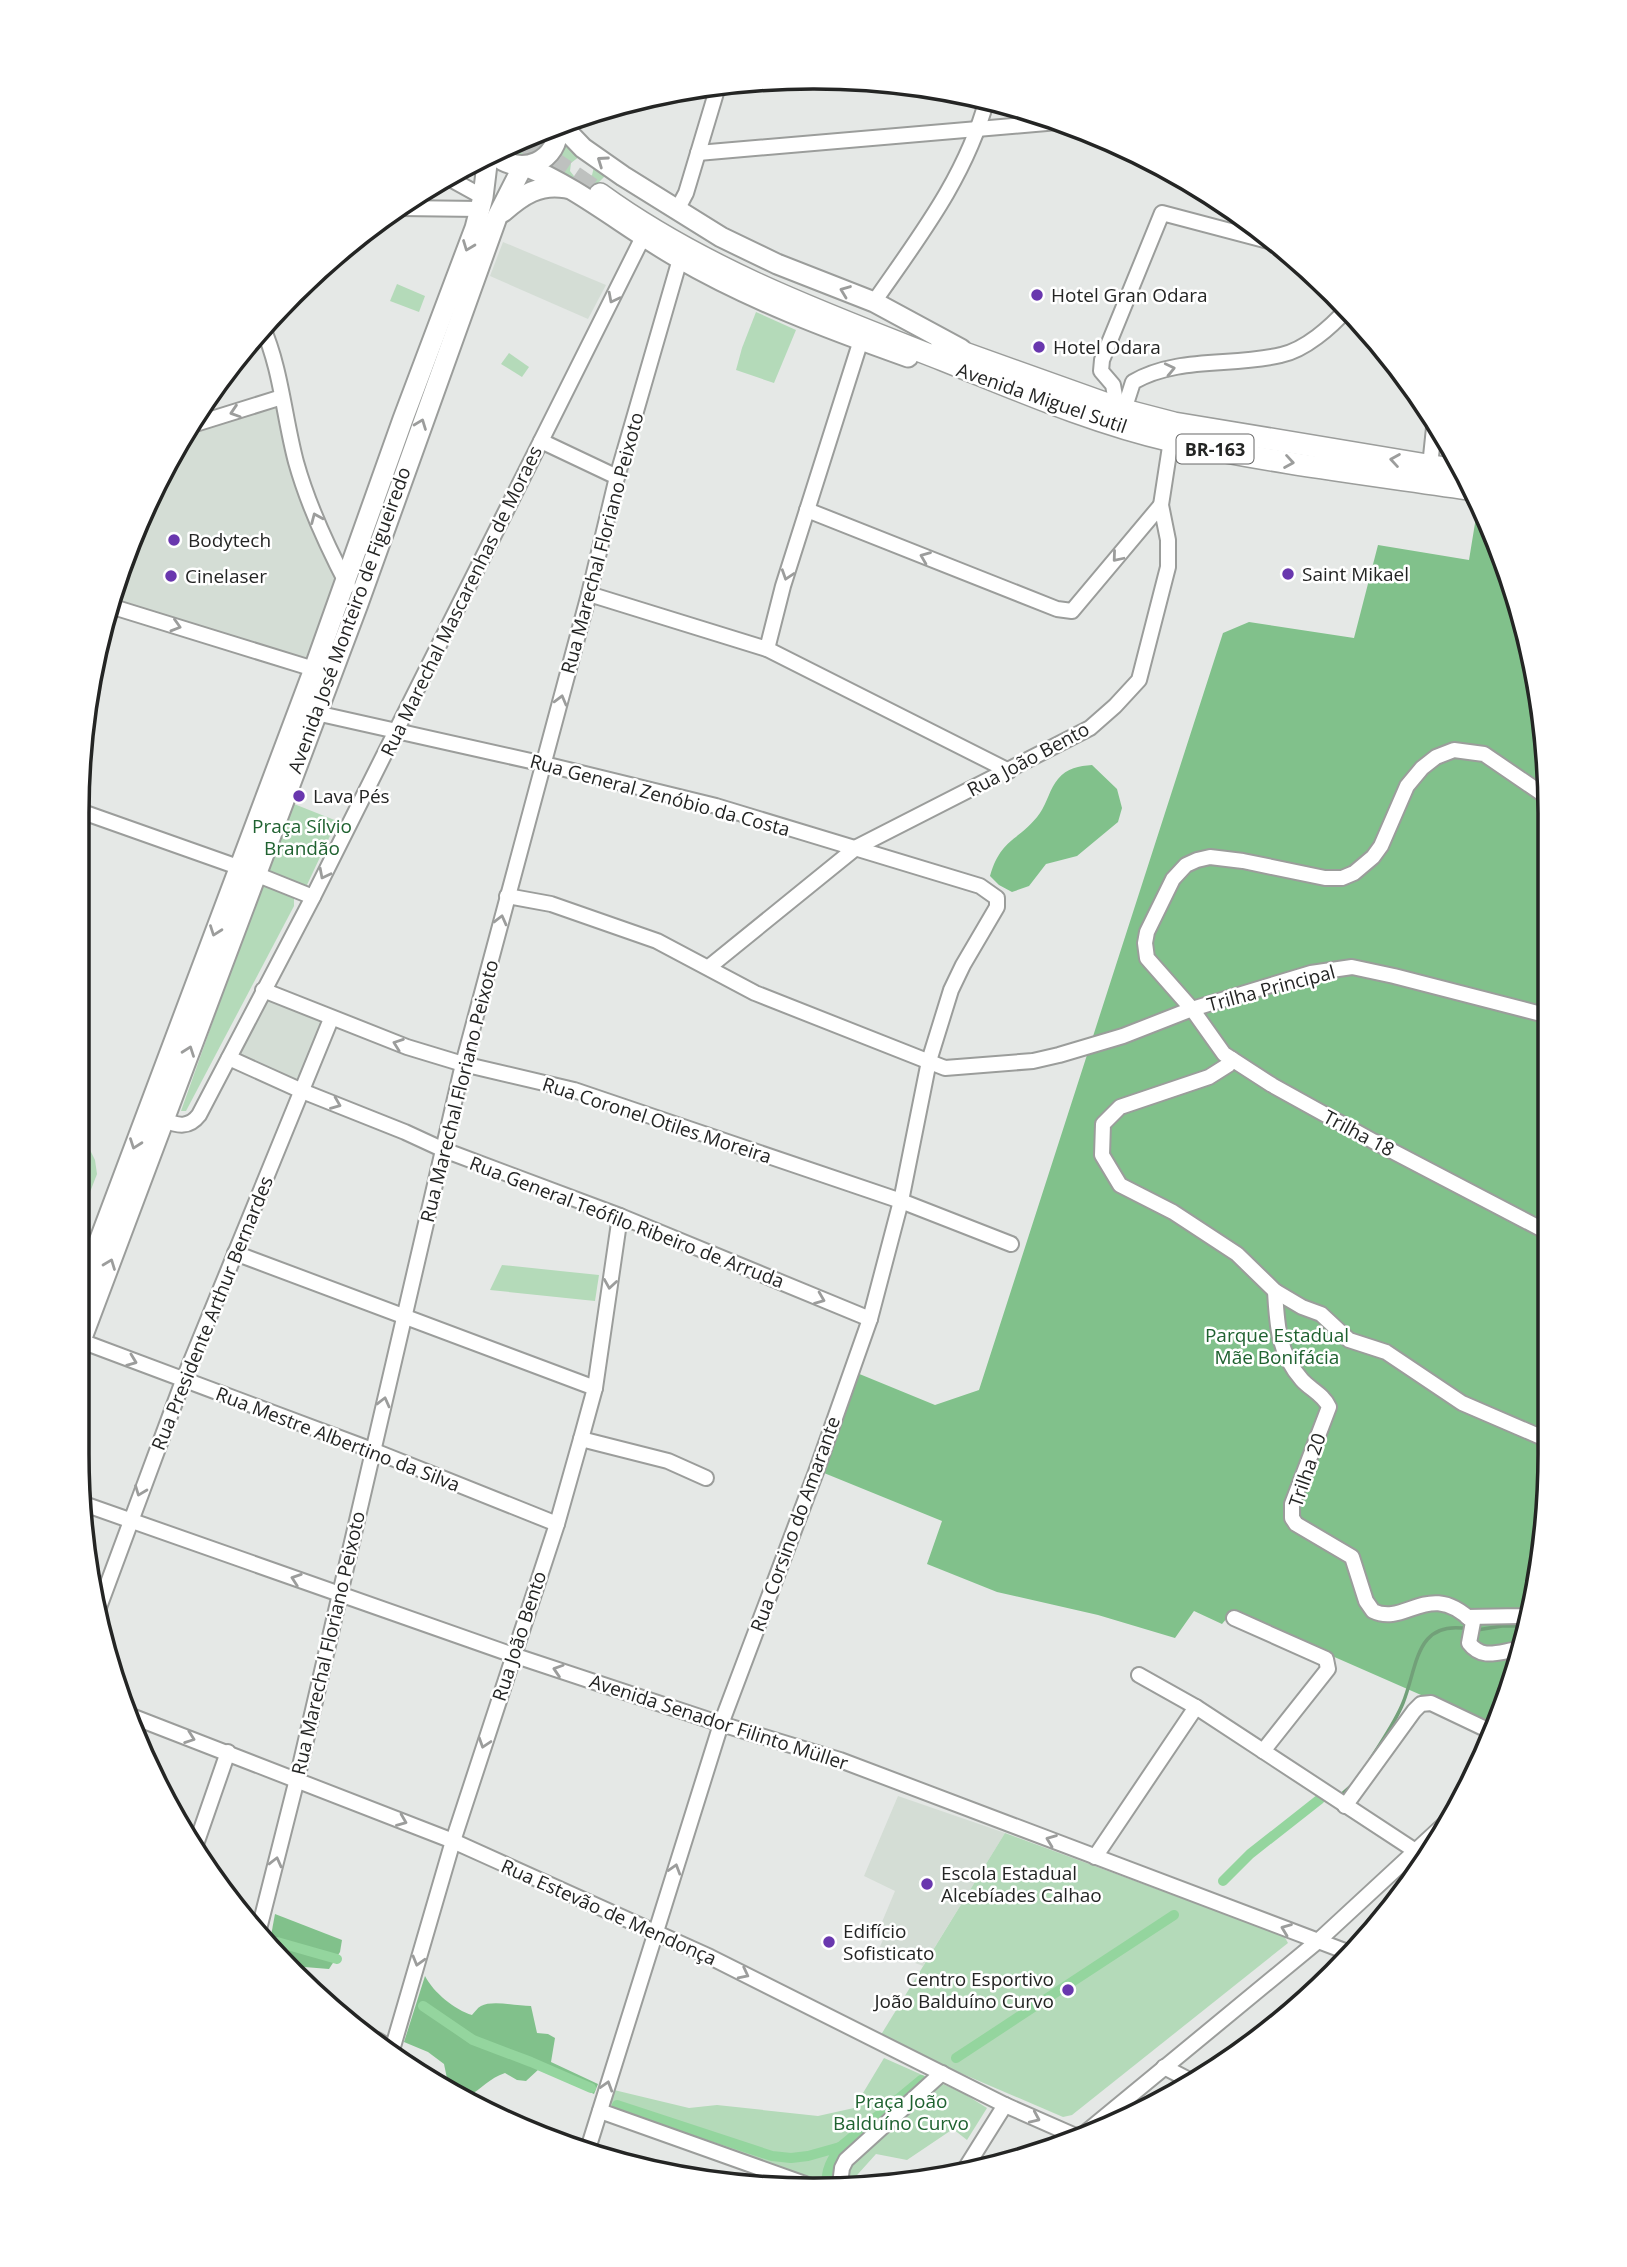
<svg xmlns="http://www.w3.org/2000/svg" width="1627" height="2267" font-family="'Open Sans',sans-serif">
<rect width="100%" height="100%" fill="#e5e8e6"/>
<g fill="#d4ddd5">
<polygon points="503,242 606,285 588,319 490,276"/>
<polygon points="279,402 340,579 313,664 111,603 133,532 176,445 185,432"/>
<polygon points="264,996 326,1022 301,1086 232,1056"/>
<polygon points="898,1796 1005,1833 923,1966 879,1949 885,1935 882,1922 895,1891 864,1876"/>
</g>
<g fill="#b4dab9" fill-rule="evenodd">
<polygon points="552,127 547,147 523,159 502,150 517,143 531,143 537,134"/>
<path d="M565,141l46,36h-7l-6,6 -2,10 -23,-9 -24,-19 7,-6zM580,156l14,11 -2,8 -6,5h-9l-7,-9 1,-8z"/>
<polygon points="397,284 425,296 419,312 390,301"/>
<polygon points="756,312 796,330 774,383 736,370 742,348"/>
<polygon points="509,353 529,367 522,377 501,364"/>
<polygon points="289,802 337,821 306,887 264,870"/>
<polygon points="266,884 294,897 294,906 186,1111 181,1111 261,886"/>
<path d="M77,928c15,25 15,52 0,78z"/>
<polygon points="77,1143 90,1150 95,1160 97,1174 77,1226"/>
<polygon points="502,1265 599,1275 595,1301 490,1290"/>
<polygon points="1005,1833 1284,1936 1288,1943 1072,2115 1063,2117 879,2038"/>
<polygon points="884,2058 963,2093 987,2108 967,2140 953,2129 907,2160 876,2154 849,2184 797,2184 606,2121 614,2090 689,2108 717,2105 818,2116 854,2108"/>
</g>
<g fill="#81c18b">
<polygon points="1477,511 1484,512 1511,577 1544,717 1548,1501 1525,1644 1494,1727 1232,1612 1222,1624 1194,1611 1175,1638 1098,1615 997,1592 927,1564 942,1521 824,1473 857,1373 935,1405 979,1390 1223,633 1249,622 1354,638 1378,545 1469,560"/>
<path d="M1092,765l25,24 5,19 -4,14 -41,34 -31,8 -17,22 -17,6 -13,-7 -9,-9c11,-39 30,-35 50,-63 7,-10 10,-25 18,-34 9,-11 21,-13 34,-14z"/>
<polygon points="275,1914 342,1940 340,1952 329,1969 292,1966 270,1941"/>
<path d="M425,1976c8,16 30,34 47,39 3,-3 5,-7 9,-9 11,-6 36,0 50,0l6,27 11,1 7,4 -4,24 47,22 -4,10 -55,-25 -13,12 -9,-1 -12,-7c-16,5 -23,16 -37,23l-19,-8 -5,-24 -16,-12 -24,-10z"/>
</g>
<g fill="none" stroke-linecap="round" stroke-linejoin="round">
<g stroke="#72a079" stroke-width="3.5">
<polyline points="1477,1630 1502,1626 1528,1626"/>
<path d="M1370,1760c11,-18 25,-37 33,-57 15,-37 12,-84 66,-74"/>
<polyline points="1342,1794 1351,1786"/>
</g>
<g stroke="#94d59e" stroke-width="10">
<polyline points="1223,1881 1250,1854 1320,1799"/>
<polyline points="277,1942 337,1959"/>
<polyline points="423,2006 473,2040 531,2062 591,2088"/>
<polyline points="956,2058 1174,1915"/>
<polyline points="617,2105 772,2156 791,2158 808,2156 840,2147 921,2080"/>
<path d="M827,2184c-2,-14 6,-26 13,-37"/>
</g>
<polyline stroke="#bec1bf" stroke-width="21" stroke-dasharray="21 10" stroke-linecap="butt" points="523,141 600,194"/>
<g stroke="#9b9d9b" stroke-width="18">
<g id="minor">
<polyline points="698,153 1058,122"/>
<polyline points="445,176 483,197"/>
<polyline points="400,208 480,209"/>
<polyline points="677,210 686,193 719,83"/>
<path d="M874,302c45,-65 92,-125 113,-203"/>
<path d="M262,326c19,42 22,91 34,136 12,43 31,84 52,124"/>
<polyline points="1117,407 1113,385 1101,371 1102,360 1162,213 1276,243"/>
<path d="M1124,410l9,-28c45,-26 99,-15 148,-27 24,-5 50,-28 66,-46"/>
<polyline points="189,426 282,397"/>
<polyline points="541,441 617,477"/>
<polyline points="1430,466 1434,428"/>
<polyline points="807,510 1057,609 1072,611 1161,505"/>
<polyline points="589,594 767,649 1009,771"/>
<polyline points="110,606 314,669"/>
<polyline points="767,649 783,586 861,340"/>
<polyline points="316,713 544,764 716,806 980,886 997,898 997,907 963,965 951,990 929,1061 901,1201 870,1319 816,1472 721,1724 587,2152"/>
<polyline points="1544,795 1484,754 1454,750 1436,757 1422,768 1407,786 1381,846 1373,857 1354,873 1342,878 1325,878 1243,861 1210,857 1197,860 1186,865 1173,879 1147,932 1145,943 1147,958 1192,1009 1224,1054 1272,1085 1373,1141 1547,1232"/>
<polyline points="77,810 238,867 313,897"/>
<polyline points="507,896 551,904 657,941 755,993 945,1068 1033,1061 1059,1055 1123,1036 1192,1009 1311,973 1352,967 1394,976 1545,1015"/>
<polyline points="709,967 857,847 1090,728 1115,706 1139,680 1168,567 1168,540 1161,505 1171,440"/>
<polyline points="263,990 407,1047 463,1064 574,1090 901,1201 1011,1244"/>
<polyline points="229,1058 302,1091 405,1132 444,1150 620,1216 870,1319"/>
<polyline points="1232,1059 1228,1065 1209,1077 1120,1107 1103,1124 1102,1155 1120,1185 1173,1212 1237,1254 1275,1291 1302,1307 1321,1314 1349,1340 1386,1352 1462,1403 1548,1440"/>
<path d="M164,1120c14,6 25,8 35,-5l114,-218 330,-660"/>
<polyline points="235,1253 595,1388"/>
<path d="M1275,1291c2,34 3,62 27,89 8,9 22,15 27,27l-37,97v14l4,6 56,33 14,44 7,10c33,16 56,-33 100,11l-4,21c12,16 27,10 44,7l8,4"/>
<polyline points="81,1341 372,1450 557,1524"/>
<polyline points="581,1439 668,1461 706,1478"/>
<polyline points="84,1504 513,1655 721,1724 840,1760 1350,1953"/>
<polyline points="98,1610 183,1381 331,1019"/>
<polyline points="1467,1617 1521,1616 1530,1613"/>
<polyline points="1234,1618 1326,1659 1328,1669 1263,1751"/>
<polyline points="1139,1675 1196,1707 1414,1850"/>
<polyline points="126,1714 453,1841 710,1957 1005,2105 1080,2138"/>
<polyline points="1345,1806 1414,1711 1421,1704 1431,1703 1492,1732"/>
<polyline points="194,1850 228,1752"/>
<polyline points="1095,1857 1196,1707"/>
<polyline points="259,1929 297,1779 463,1064 589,594 617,477 680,259"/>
<polyline points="377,2040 392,2049"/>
<polyline points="392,2050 453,1841 557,1524 581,1439 595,1388 620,1216"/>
<polyline points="1164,2067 1193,2082"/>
<polyline points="600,2111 805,2184"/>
<polyline points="1079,2138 1318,1941 1449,1820"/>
<polyline points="965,2169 1005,2105"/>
<polyline points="840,2184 842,2168 846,2160 942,2073"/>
</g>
</g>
<g stroke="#9b9d9b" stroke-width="23">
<g id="major">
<polyline points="560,124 583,148 623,176 721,237 777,264 874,302 961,349"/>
<path d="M494,154c26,24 66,8 64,-29"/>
<path d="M525,166c54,22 101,62 152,91 72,42 152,72 231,100"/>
<path d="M503,212c19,-17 37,-29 63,-24"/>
<polyline points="77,1300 314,669 403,419 475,228 483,197 488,156"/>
<polyline points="77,1351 358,604 497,217 523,166"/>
</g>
</g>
<g stroke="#9b9d9b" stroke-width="24">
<g id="highway">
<path d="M600,194c103,75 225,120 343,166 75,30 150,63 229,81 100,22 202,34 303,49"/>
<polyline points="942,345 1124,410 1174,423 1463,471"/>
</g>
</g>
<use href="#minor" stroke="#fff" stroke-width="14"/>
<use href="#major" stroke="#fff" stroke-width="19"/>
<use href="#highway" stroke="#fff" stroke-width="21"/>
</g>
<defs><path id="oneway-chevron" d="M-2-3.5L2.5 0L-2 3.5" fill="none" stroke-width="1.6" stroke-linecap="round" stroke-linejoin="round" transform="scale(1.75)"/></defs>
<g stroke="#9c9d9c">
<use href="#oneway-chevron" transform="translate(602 161) rotate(-145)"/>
<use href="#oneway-chevron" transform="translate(468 246) rotate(111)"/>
<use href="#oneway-chevron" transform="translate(845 291) rotate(-159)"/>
<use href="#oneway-chevron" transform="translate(613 298) rotate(117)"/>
<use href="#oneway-chevron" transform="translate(1170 369) rotate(-13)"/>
<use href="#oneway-chevron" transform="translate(235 412) rotate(162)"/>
<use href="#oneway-chevron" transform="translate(421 424) rotate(-69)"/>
<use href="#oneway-chevron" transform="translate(1395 460) rotate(-171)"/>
<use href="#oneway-chevron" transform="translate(1289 462) rotate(9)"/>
<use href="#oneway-chevron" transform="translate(316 518) rotate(-113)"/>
<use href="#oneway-chevron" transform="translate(925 557) rotate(-158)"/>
<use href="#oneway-chevron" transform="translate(1117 557) rotate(130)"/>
<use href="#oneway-chevron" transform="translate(787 575) rotate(108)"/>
<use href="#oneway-chevron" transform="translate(176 626) rotate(17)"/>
<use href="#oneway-chevron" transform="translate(561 700) rotate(-75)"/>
<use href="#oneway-chevron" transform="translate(324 874) rotate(117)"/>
<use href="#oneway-chevron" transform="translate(501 920) rotate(-76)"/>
<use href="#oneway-chevron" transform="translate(215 931) rotate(110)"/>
<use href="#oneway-chevron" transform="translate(398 1044) rotate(-160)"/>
<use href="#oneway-chevron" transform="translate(189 1051) rotate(-70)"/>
<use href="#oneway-chevron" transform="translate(336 1104) rotate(22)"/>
<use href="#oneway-chevron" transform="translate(135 1144) rotate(110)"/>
<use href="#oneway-chevron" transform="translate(110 1264) rotate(-69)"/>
<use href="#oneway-chevron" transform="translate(610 1284) rotate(99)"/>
<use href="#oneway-chevron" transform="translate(820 1299) rotate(22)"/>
<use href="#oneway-chevron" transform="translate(132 1361) rotate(21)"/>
<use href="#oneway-chevron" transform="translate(384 1402) rotate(-76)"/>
<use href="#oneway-chevron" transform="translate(140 1491) rotate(111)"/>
<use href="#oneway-chevron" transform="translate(296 1579) rotate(-161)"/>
<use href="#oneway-chevron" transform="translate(558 1670) rotate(-162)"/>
<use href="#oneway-chevron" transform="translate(190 1738) rotate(20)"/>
<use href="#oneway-chevron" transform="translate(484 1743) rotate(108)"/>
<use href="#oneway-chevron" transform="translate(402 1821) rotate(22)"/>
<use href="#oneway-chevron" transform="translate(1051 1840) rotate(-159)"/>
<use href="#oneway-chevron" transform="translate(276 1862) rotate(-76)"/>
<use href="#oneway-chevron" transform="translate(675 1869) rotate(-73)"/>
<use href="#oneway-chevron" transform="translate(1286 1929) rotate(-159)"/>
<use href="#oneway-chevron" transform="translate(418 1961) rotate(106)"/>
<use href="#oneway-chevron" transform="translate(744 1974) rotate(27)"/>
<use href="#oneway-chevron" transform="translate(607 2086) rotate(-73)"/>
<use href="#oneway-chevron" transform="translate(1035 2118) rotate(24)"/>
</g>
<g fill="#6937ae" stroke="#fff" stroke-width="2.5">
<circle cx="1037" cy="295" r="7"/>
<circle cx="1039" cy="347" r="7"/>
<circle cx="174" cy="540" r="7"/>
<circle cx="1288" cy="574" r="7"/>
<circle cx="171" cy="576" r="7"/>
<circle cx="299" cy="796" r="7"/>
<circle cx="927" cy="1884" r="7"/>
<circle cx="829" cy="1942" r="7"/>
<circle cx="1068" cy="1990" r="7"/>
</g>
<g text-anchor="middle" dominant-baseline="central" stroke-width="5" stroke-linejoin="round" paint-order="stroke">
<rect fill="#fff" stroke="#666" stroke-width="2" x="1176.5" y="434.5" width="77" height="29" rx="5"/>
<g font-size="18" font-weight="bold" fill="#242524">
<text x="1215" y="449">BR-163</text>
</g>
<g font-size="19" fill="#242524" stroke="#fff" text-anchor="start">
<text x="1051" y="295">Hotel Gran Odara</text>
<text x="1053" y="347">Hotel Odara</text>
<text x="188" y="540">Bodytech</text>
<text x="1302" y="574">Saint Mikael</text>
<text x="185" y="576">Cinelaser</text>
<text x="313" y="796">Lava Pés</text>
<text x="941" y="1873">Escola Estadual<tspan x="941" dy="22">Alcebíades Calhao</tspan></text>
<text x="843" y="1931">Edifício<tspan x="843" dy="22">Sofisticato</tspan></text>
<text x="1054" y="1979" text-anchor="end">Centro Esportivo<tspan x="1054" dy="22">João Balduíno Curvo</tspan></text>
</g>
<g font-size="19" fill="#242524" stroke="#fff">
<text transform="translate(1042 398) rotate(19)">Avenida Miguel Sutil</text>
<text transform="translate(602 543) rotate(-75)">Rua Marechal Floriano Peixoto</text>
<text transform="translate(461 601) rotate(-64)">Rua Marechal Mascarenhas de Moraes</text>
<text transform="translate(349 620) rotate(-70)">Avenida José Monteiro de Figueiredo</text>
<text transform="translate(1028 759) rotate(-28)">Rua João Bento</text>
<text transform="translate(660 795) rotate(15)">Rua General Zenóbio da Costa</text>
<text transform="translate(1271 988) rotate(-15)">Trilha Principal</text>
<text transform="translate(459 1091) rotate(-76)">Rua Marechal Floriano Peixoto</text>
<text transform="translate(657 1120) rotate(18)">Rua Coronel Otiles Moreira</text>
<text transform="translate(1359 1133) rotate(28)">Trilha 18</text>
<text transform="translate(627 1222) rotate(21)">Rua General Teófilo Ribeiro de Arruda</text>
<text transform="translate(212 1313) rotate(-68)">Rua Presidente Arthur Bernardes</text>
<text transform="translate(338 1439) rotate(21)">Rua Mestre Albertino da Silva</text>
<text transform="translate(1307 1470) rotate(-71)">Trilha 20</text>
<text transform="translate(795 1524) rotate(-70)">Rua Corsino do Amarante</text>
<text transform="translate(519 1636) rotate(-72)">Rua João Bento</text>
<text transform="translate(328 1643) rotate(-77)">Rua Marechal Floriano Peixoto</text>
<text transform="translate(719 1722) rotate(18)">Avenida Senador Filinto Müller</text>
<text transform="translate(609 1912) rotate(24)">Rua Estevão de Mendonça</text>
</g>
<g font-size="19" fill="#1f6230" stroke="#fff">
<text x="302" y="826">Praça Sílvio<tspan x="302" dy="22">Brandão</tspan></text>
<text x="1277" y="1335">Parque Estadual<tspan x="1277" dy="22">Mãe Bonifácia</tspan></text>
<text x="901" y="2101">Praça João<tspan x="901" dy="22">Balduíno Curvo</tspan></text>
</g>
</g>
<path d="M0 0H1627V2267H0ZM813 89H814A724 724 0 0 1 1538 813V1454A724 724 0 0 1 814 2178H813A724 724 0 0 1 89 1454V813A724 724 0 0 1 813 89Z" fill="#fff" fill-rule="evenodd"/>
<path fill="none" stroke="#242524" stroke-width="3.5" d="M813 89H814A724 724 0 0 1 1538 813V1454A724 724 0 0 1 814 2178H813A724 724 0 0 1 89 1454V813A724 724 0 0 1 813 89Z"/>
</svg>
